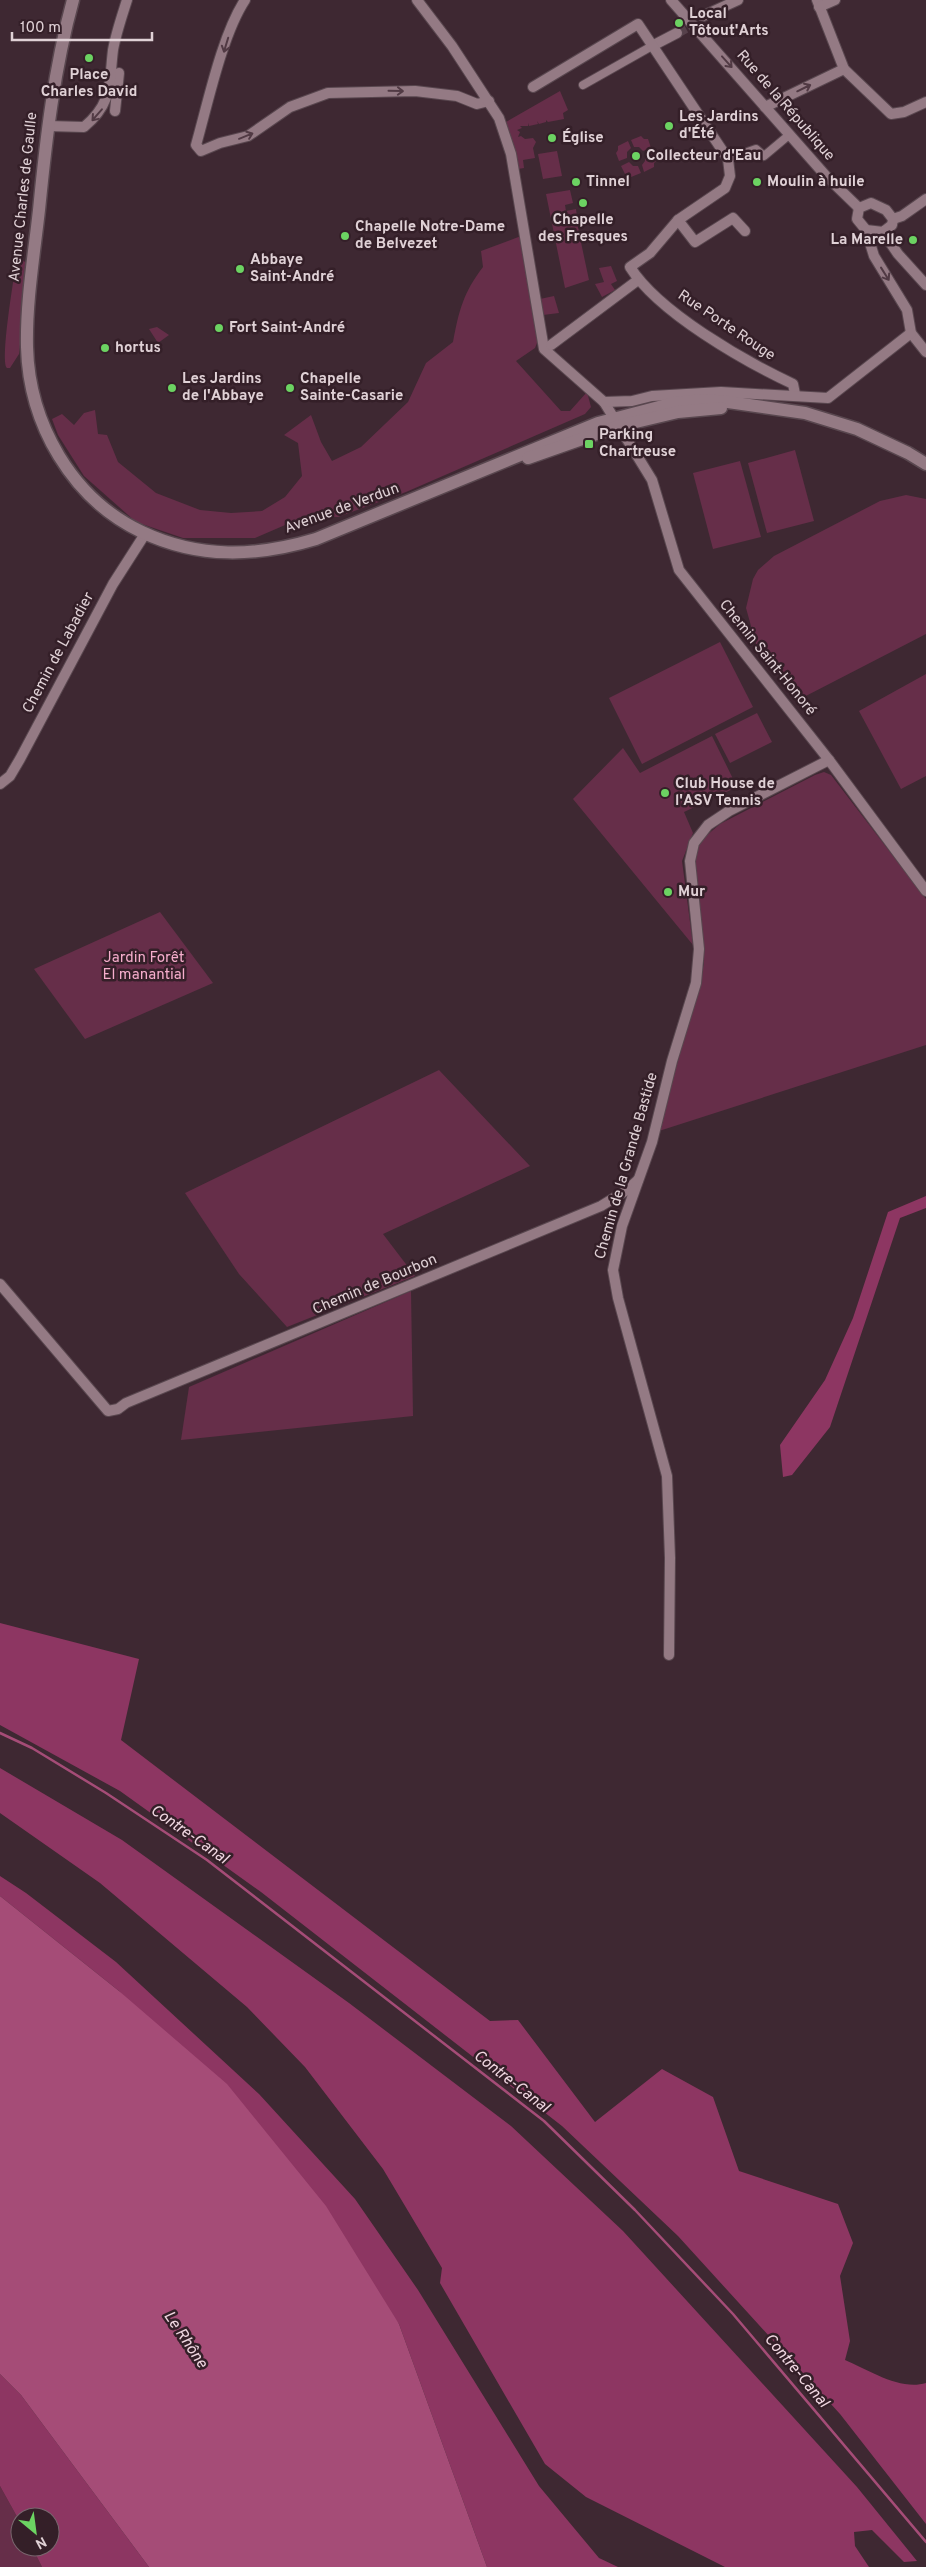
<svg xmlns="http://www.w3.org/2000/svg" width="926" height="2567" font-family="Overpass,sans-serif">
<rect width="100%" height="100%" fill="#3e2832"/>
<g fill="#662e49">
<polygon points="560,91 568,110 563,113 564,119 548,122 546,120 546,122 539,124 537,121 538,124 529,126 528,123 528,126 520,126 522,128 517,130 520,132 518,137 521,136 525,139 533,138 536,142 533,148 535,158 523,160 524,168 518,169 506,122"/>
<polygon points="641,136 644,139 648,139 651,148 643,151 639,147 634,147 631,140"/>
<polygon points="628,141 631,148 627,152 627,158 619,161 616,153 618,150 618,146"/>
<polygon points="557,151 562,176 543,179 538,154"/>
<polygon points="653,152 657,160 654,163 654,167 644,172 642,165 645,161 645,155"/>
<polygon points="629,162 633,166 638,166 641,173 631,177 629,174 625,174 621,166"/>
<polygon points="570,190 573,203 565,205 566,211 576,209 579,233 589,280 565,288 546,194"/>
<path d="M521,236l20,97 -6,15 -19,13 45,50h9l17,-19 4,15 -6,7 -179,78 -68,25 -32,-1 -51,22h-72l-47,-16 -52,-46 -26,-41 -6,-16 10,-5 12,11 10,-12 11,-3 3,24 9,1 11,27 38,31 44,17 31,3 31,-2 23,-14 17,-21 -4,-33 -14,-8 27,-20 10,27 11,19 29,-14 47,-45 18,-39 27,-21c6,-31 10,-49 30,-75l-2,-16z"/>
<path d="M21,258l7,7 -9,89 -9,14h-3c-7,-8 7,-90 9,-105z"/>
<polygon points="611,266 617,281 611,284 615,290 602,297 595,284 604,282 599,268"/>
<polygon points="554,296 559,313 543,315 540,299"/>
<polygon points="157,327 169,335 158,343 149,329"/>
<polygon points="795,450 814,521 767,533 748,463"/>
<polygon points="740,461 761,537 713,549 693,473"/>
<polygon points="906,495 926,499 926,634 800,699 788,676 763,655 756,644 746,608 753,579 758,570 774,556 880,501"/>
<polygon points="720,642 753,707 642,764 609,698"/>
<polygon points="926,674 926,776 901,789 859,711"/>
<polygon points="757,713 772,742 730,763 715,734"/>
<polygon points="712,736 737,787 684,812 693,833 682,861 693,945 573,799 623,748 640,773"/>
<polygon points="824,772 831,775 926,899 926,1045 659,1131 704,964 693,877 693,860 699,846 706,836 720,824 815,775"/>
<polygon points="160,912 213,983 85,1039 34,969"/>
<polygon points="439,1070 530,1166 383,1234 415,1276 287,1327 239,1274 185,1193"/>
<polygon points="411,1291 413,1416 181,1440 189,1387"/>
<polygon points="0,2486 20,2522 20,2547 32,2547 42,2567 0,2567"/>
</g>
<g fill="#8d3662">
<polygon points="926,1196 926,1208 900,1218 830,1427 792,1475 783,1477 780,1445 825,1380 853,1318 888,1212"/>
<path d="M0,1623l139,36 -18,81 369,281 28,-1 77,102 67,-53 51,28 26,74 99,33 15,39 -13,33 10,65 -5,19c24,10 55,31 81,23v141l-86,-110 -162,-178 -116,-110 -301,-234 -141,-101 -120,-66z"/>
<polygon points="0,1768 122,1840 349,2003 511,2126 623,2231 857,2487 917,2561 904,2562 872,2530 854,2532 855,2546 869,2567 725,2567 586,2497 545,2464 440,2283 442,2268 383,2169 305,2067 247,2007 100,1883 0,1813"/>
<polygon points="0,1876 26,1893 116,1962 259,2094 355,2199 418,2290 539,2486 599,2558 618,2567 487,2567 399,2324 119,1991 0,1896"/>
<polygon points="0,2374 21,2395 149,2567 42,2567 32,2547 50,2547 50,2517 20,2517 20,2522 0,2486"/>
</g>
<polygon fill="#a54c77" points="0,1896 119,1991 227,2084 326,2206 399,2324 487,2567 149,2567 21,2395 0,2374"/>
<g fill="none" stroke-linecap="round" stroke-linejoin="round">
<polyline stroke="#a54c77" stroke-width="2.5" points="0,1733 32,1748 106,1793 207,1860 544,2121 635,2210 733,2314 926,2542"/>
<polyline stroke="#56414b" stroke-width="10" stroke-dasharray="10 5" stroke-linecap="butt" points="677,33 688,27"/>
<g stroke="#59474f" stroke-width="10">
<g id="pedestrian">
<polyline points="583,85 652,46"/>
<polyline points="728,159 756,149 764,156 789,135"/>
</g>
</g>
<g stroke="#59474f" stroke-width="12">
<g id="minor">
<path d="M245,0c-23,35 -37,103 -49,145l5,6 19,-8 28,-7 42,-29 38,-14 87,-2 42,5 20,8 12,-3"/>
<polyline points="417,0 452,46 499,118 511,154 544,349 604,402 652,480 679,570 829,760 926,891"/>
<polyline points="671,0 826,176 859,208"/>
<polyline points="817,0 844,69 891,114 904,112 926,102"/>
<polyline points="819,7 835,0"/>
<polyline points="703,16 738,0"/>
<polyline points="652,46 677,33"/>
<path d="M533,87l105,-63 90,135 2,17 -5,12 -47,32 -28,33 -20,14c28,45 114,94 163,117l2,10"/>
<polyline points="765,107 844,69"/>
<polyline points="115,111 119,73"/>
<path d="M48,126l36,1c29,-24 25,-44 29,-77 3,-17 9,-34 14,-50"/>
<polygon points="871,203 886,210 893,219 892,225 883,232 866,230 857,219 859,208"/>
<polyline points="893,219 902,216 926,199"/>
<polyline points="678,220 695,242 733,218 745,231"/>
<polyline points="866,230 874,256 907,310 911,333 926,352"/>
<polyline points="883,232 898,254 926,285"/>
<polyline points="551,345 638,280"/>
<polyline points="604,402 632,401 652,396 721,392 828,398 911,333"/>
<polyline points="0,784 10,776 20,759 113,584 145,534"/>
<polyline points="0,1284 108,1411 118,1409 126,1403 601,1206 627,1190 638,1180"/>
<polyline points="669,1655 670,1558 667,1476 618,1298 613,1270 622,1226 652,1142 672,1061 696,983 699,949 690,861 694,843 708,825 729,811 829,760"/>
</g>
</g>
<g stroke="#59474f" stroke-width="15">
<g id="secondary">
<path d="M73,0c-19,69 -27,139 -34,210 -5,45 -13,92 -12,137 2,77 45,152 115,185 57,27 114,25 174,7l282,-116 76,-20 29,-3 25,2 77,11 52,16 51,24 18,11"/>
<polyline points="528,458 619,426 678,412 721,408"/>
</g>
</g>
<use href="#pedestrian" stroke="#947a84" stroke-width="8"/>
<use href="#minor" stroke="#947a84" stroke-width="10"/>
<use href="#secondary" stroke="#947a84" stroke-width="12"/>
</g>
<defs><path id="oneway-shaft" d="M-6 0H5M1.5-3L5.5 0L1.5 3" fill="none" stroke-width="1.6" stroke-linecap="round" stroke-linejoin="round" transform="scale(1.25)"/></defs>
<g stroke="#513a44">
<use href="#oneway-shaft" transform="translate(226 45) rotate(107)"/>
<use href="#oneway-shaft" transform="translate(727 62) rotate(48)"/>
<use href="#oneway-shaft" transform="translate(804 88) rotate(-26)"/>
<use href="#oneway-shaft" transform="translate(396 91) rotate(1)"/>
<use href="#oneway-shaft" transform="translate(97 115) rotate(131)"/>
<use href="#oneway-shaft" transform="translate(246 136) rotate(-22)"/>
<use href="#oneway-shaft" transform="translate(885 274) rotate(58)"/>
</g>
<g fill="#6cd362" stroke="#341f28" stroke-width="2">
<circle cx="679" cy="23" r="5"/>
<circle cx="89" cy="58" r="5"/>
<circle cx="669" cy="126" r="5"/>
<circle cx="552" cy="138" r="5"/>
<circle cx="636" cy="156" r="5"/>
<circle cx="576" cy="182" r="5"/>
<circle cx="757" cy="182" r="5"/>
<circle cx="583" cy="203" r="5"/>
<circle cx="345" cy="236" r="5"/>
<circle cx="913" cy="240" r="5"/>
<circle cx="240" cy="269" r="5"/>
<circle cx="219" cy="328" r="5"/>
<circle cx="105" cy="348" r="5"/>
<circle cx="172" cy="388" r="5"/>
<circle cx="290" cy="388" r="5"/>
<rect x="584" y="439" width="10" height="10" rx="2.5"/>
<circle cx="665" cy="793" r="5"/>
<circle cx="668" cy="892" r="5"/>
</g>
<g text-anchor="middle" dominant-baseline="central" stroke-width="5" stroke-linejoin="round" paint-order="stroke">
<g font-size="15" font-weight="bold" fill="#e0d1d6" stroke="#341f28" text-anchor="start">
<text x="689" y="14">Local<tspan x="689" dy="17">Tôtout'Arts</tspan></text>
<text x="89" y="75" text-anchor="middle">Place<tspan x="89" dy="17">Charles David</tspan></text>
<text x="679" y="117">Les Jardins<tspan x="679" dy="17">d'Été</tspan></text>
<text x="562" y="138">Église</text>
<text x="646" y="156">Collecteur d'Eau</text>
<text x="586" y="182">Tinnel</text>
<text x="767" y="182">Moulin à huile</text>
<text x="583" y="220" text-anchor="middle">Chapelle<tspan x="583" dy="17">des Fresques</tspan></text>
<text x="355" y="227">Chapelle Notre-Dame<tspan x="355" dy="17">de Belvezet</tspan></text>
<text x="903" y="240" text-anchor="end">La Marelle</text>
<text x="250" y="260">Abbaye<tspan x="250" dy="17">Saint-André</tspan></text>
<text x="229" y="328">Fort Saint-André</text>
<text x="115" y="348">hortus</text>
<text x="182" y="379">Les Jardins<tspan x="182" dy="17">de l'Abbaye</tspan></text>
<text x="300" y="379">Chapelle<tspan x="300" dy="17">Sainte-Casarie</tspan></text>
<text x="599" y="435">Parking<tspan x="599" dy="17">Chartreuse</tspan></text>
<text x="675" y="784">Club House de<tspan x="675" dy="17">l'ASV Tennis</tspan></text>
<text x="678" y="892">Mur</text>
</g>
<g font-size="15" fill="#e0d1d6" stroke="#341f28">
<text transform="translate(785 106) rotate(49)">Rue de la République</text>
<text transform="translate(24 197) rotate(-84)">Avenue Charles de Gaulle</text>
<text transform="translate(726 326) rotate(34)">Rue Porte Rouge</text>
<text transform="translate(342 509) rotate(-20)">Avenue de Verdun</text>
<text transform="translate(59 653) rotate(-62)">Chemin de Labadier</text>
<text transform="translate(767 658) rotate(51)">Chemin Saint-Honoré</text>
<text transform="translate(627 1166) rotate(-74)">Chemin de la Grande Bastide</text>
<text transform="translate(375 1285) rotate(-23)">Chemin de Bourbon</text>
</g>
<g font-size="15" fill="#f6adcc" stroke="#341f28">
<text x="144" y="958">Jardin Forêt<tspan x="144" dy="17">El manantial</tspan></text>
</g>
<g font-size="16" font-style="italic" fill="#f0d7e1" stroke="#341f28">
<text transform="translate(189 1835) rotate(35)">Contre-Canal</text>
<text transform="translate(511 2082) rotate(38)">Contre-Canal</text>
<text transform="translate(185 2340) rotate(56)">Le Rhône</text>
<text transform="translate(796 2371) rotate(50)">Contre-Canal</text>
</g>
</g>
<g transform="translate(35 2532) rotate(151)"><circle r="24" fill="#341f28" stroke="#79666e"/>
<path d="M0-4L9 19L0 12L-9 19Z" fill="#6cd362"/>
<text y="-8" font-size="14" font-weight="bold" text-anchor="middle" fill="#e0d1d6">N</text>
</g>
<path d="M12 32v8h140v-8" fill="none" stroke="#e0d1d6" stroke-width="2.5"/>
<text x="20" y="32" font-size="15" fill="#e0d1d6" stroke="#341f28" stroke-width="4" paint-order="stroke">100 m</text>
</svg>
